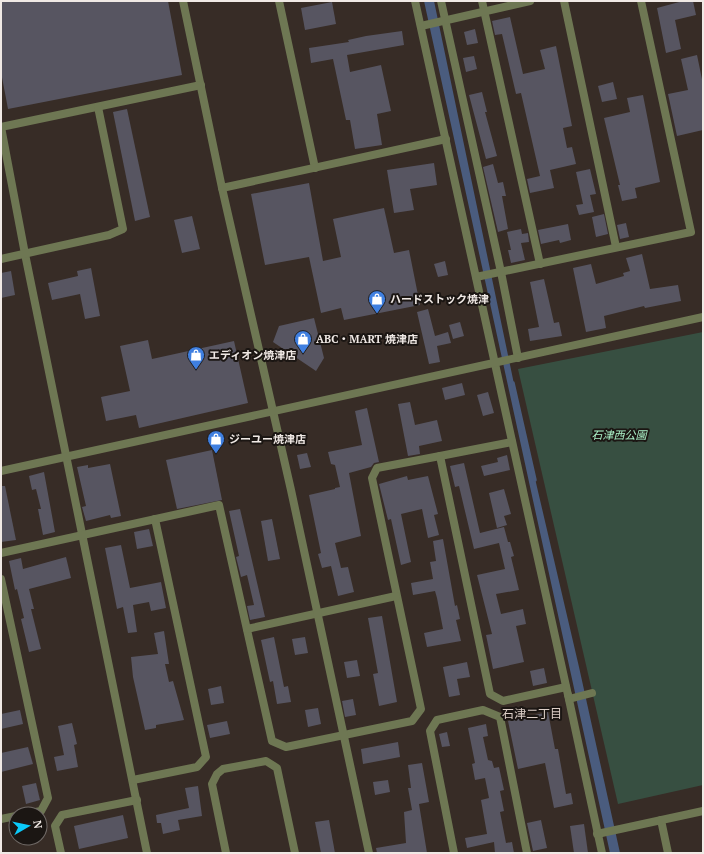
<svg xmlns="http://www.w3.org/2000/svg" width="704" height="854" font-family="'PT Serif','Noto Sans JP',serif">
<rect width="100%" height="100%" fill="#372c26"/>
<polygon fill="#374f41" points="703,332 703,785 618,804 518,369"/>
<polygon fill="#4a5c7e" points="424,1 434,1 523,427 579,667 620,853 610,853"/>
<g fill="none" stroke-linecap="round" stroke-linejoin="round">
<polyline stroke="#4a5c7e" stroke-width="3.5" points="513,383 535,480"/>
</g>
<g fill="#575561">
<polygon points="1,1 168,1 182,75 8,109 1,72"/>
<polygon points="683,1 693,1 696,15 675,20 681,49 666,53 657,8"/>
<polygon points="332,2 336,24 305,30 301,8"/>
<polygon points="510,17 523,74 545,69 540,50 556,46 572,126 563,128 567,148 572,147 576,164 550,170 554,188 530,193 527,179 540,176 521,93 516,94 502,34 495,35 492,21"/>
<polygon points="475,29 478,43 467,45 464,32"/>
<polygon points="402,31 404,45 347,55 350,72 381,65 391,111 377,114 382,145 355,149 350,120 346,120 333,59 311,63 309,48 349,42 348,40 366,36"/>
<polygon points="697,55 703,84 703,130 677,136 668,94 688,90 681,59"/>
<polygon points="474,56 477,69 466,72 463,58"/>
<polygon points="613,82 617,99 602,102 598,86"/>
<polygon points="482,92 487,112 485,112 497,156 486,159 469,95"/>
<polygon points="643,95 660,182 635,188 637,198 622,201 618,185 620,185 604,118 630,112 627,98"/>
<polygon points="127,109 150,217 135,221 113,112"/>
<polygon points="434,163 437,185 410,189 414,210 394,213 387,170"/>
<polygon points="493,164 498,183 503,182 506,196 502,196 508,229 498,232 483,167"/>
<polygon points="590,169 596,194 590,195 594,212 579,215 576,205 583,204 576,172"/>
<polygon points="309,183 323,261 341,257 333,219 384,208 394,253 409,250 420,305 344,320 341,308 321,313 309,257 265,265 251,194"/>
<polygon points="604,214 608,234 596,237 592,217"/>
<polygon points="192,216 200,249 182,253 174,220"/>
<polygon points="626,223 629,237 620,239 617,225"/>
<polygon points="568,224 571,240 560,243 559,240 541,244 538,230"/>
<polygon points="521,229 522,234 528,233 529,242 521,243 525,260 511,263 508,250 511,250 507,232"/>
<polygon points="642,254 650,289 678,285 681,301 645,308 644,306 604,316 606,328 586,332 573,268 591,264 596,284 624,276 623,273 630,271 626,258"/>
<polygon points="445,261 448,275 438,277 434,264"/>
<polygon points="91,268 100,316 85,319 80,294 52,300 48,283 78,276 77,271"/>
<polygon points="11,271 15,295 1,298 1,273"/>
<polygon points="544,279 554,323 559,322 562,336 530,341 528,329 539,327 530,282"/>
<polygon points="428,309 435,336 448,332 451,343 437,346 440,362 429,364 417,312"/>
<polygon points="314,318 324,358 316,371 273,342 279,326"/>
<polygon points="460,322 464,336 453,339 449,325"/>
<polygon points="148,340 152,359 234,341 248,403 139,428 136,415 106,421 101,397 130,391 120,346"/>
<polygon points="462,383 465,395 445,400 442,388"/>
<polygon points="488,392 494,413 483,416 477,395"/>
<polygon points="410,402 415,425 437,420 442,441 419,446 420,454 408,456 398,404"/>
<polygon points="367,408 379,462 374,463 371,467 349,473 361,536 335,543 341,568 348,567 354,592 338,596 331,566 322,568 318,554 321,553 309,495 335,489 335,488 340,487 335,465 331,464 328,452 362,445 355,411"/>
<polygon points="212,450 222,500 177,509 166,460"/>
<polygon points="307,453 311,467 300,469 297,455"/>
<polygon points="507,455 510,470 484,476 481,466 498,462 497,458"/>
<polygon points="464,463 480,533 504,527 508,542 510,542 514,556 511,557 519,590 496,594 501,614 523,609 526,624 516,626 524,662 493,669 486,635 492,634 477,575 505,569 499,543 474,549 459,486 455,487 450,466"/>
<polygon points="110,464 121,516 111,518 110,515 86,521 82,507 86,506 77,467 88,465 88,468"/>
<polygon points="44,472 55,532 43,535 38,509 41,509 36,489 32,490 29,476"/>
<polygon points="407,476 408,480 428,476 438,514 434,515 439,535 428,538 422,509 401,514 411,562 401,565 391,519 388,520 379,484"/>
<polygon points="1,486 5,486 16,540 1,542"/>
<polygon points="504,489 511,514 504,516 507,525 497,528 489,493"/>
<polygon points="240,509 265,617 250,620 247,606 254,605 247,575 241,577 236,557 239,556 229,511"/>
<polygon points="272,519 280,559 268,561 261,521"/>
<polygon points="149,529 153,546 137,549 134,532"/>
<polygon points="443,539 455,606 457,605 460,619 456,620 461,641 427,647 424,633 443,629 437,598 435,591 413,595 411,583 433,579 430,562 436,561 433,541"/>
<polygon points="121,545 130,588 161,582 166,608 151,611 149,602 133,605 137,632 128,633 123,607 117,609 105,548"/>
<polygon points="66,557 71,578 29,589 34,609 31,609 41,649 29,652 21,619 24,618 17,589 15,590 9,561 21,558 23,569"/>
<polygon points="382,616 397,702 379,706 373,674 378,673 368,618"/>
<polygon points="164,631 169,664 165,664 169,682 173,681 184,720 156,725 156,728 145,730 133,677 131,657 158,654 154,633"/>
<polygon points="274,637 284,687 288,686 291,702 277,704 273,681 270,682 261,640"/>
<polygon points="305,637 308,653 295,655 292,639"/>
<polygon points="357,660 360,676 347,678 344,662"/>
<polygon points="467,662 470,677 457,679 460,695 449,697 443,667"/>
<polygon points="544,668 547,683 533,686 530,671"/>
<polygon points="221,686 224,703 211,705 208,689"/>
<polygon points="353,699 356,715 345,717 342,701"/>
<polygon points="318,708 321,724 308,727 305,710"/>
<polygon points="20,710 23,724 1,729 1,714"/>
<polygon points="548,712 555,749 558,749 566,794 571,793 573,804 554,808 545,763 518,769 508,721"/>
<polygon points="227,721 230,734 210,738 207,725"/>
<polygon points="72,723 77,744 74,745 78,767 57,771 54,757 64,755 58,726"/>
<polygon points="486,724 488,736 483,737 488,760 492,761 494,768 499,767 504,790 500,791 504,811 500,812 506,843 512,842 514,853 495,853 494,842 467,848 465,838 487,834 481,800 489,798 485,778 475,780 472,764 475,763 468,728"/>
<polygon points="447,732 450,746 442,747 439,734"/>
<polygon points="398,742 400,757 363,764 361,749"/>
<polygon points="28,747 33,764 1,772 1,753"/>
<polygon points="422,763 429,802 419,804 427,853 377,853 376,848 406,843 404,812 412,810 408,788 411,788 408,765"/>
<polygon points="388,780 390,792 375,795 373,782"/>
<polygon points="36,783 40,800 26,804 22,786"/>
<polygon points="198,786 202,816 178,820 180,830 163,834 161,823 157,823 156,815 189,808 185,788"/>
<polygon points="123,815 128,838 79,849 74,826"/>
<polygon points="329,820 335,853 321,853 315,822"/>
<polygon points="541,820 547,848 533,851 527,823"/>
<polygon points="584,824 588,853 574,853 570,826"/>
</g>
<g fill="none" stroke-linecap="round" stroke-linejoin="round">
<g stroke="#6e7753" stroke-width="8">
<polyline points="441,1 501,272 518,358"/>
<polyline points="569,699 592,693"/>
</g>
<g stroke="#6e7753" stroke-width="8">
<polyline points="279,1 315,168"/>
<polyline points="482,1 540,264"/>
<polyline points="564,1 616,247"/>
<polyline points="222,188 446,139"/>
<polyline points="25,254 147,853"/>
<polyline points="476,277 691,232 641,1"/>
<polyline points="440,456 512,442"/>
<polyline points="1,553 219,505 272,741 286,747 412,721 421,709 372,478 377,468 440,456 490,694 503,701 566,687"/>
<polyline points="1,579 48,798 41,811 25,814"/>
<polyline points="247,629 396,596"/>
<polyline points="568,695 602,853"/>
<polyline points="133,780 197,767 206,757 155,519"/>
<polyline points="1,819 16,816"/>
<polyline points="661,820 668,853"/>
<polyline points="597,834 703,811"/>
<polyline points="61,853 55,826 62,815 137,800"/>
<polyline points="226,853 212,784 217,774 223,769 266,761 277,768 295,853"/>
<polyline points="454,853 430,731 437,720 483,710 500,717 527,853"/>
</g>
<g stroke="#6e7753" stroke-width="8">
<polyline points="183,1 222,188 291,490 369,853"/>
<polyline points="415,1 568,695"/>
<polyline points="421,26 530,1"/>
<polyline points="1,127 201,85"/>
<polyline points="1,127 25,254"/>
<polyline points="1,259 109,235 123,229 98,107"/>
<polyline points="1,471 703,317"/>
</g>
</g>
<defs>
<g id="shop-pin" transform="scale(0.9)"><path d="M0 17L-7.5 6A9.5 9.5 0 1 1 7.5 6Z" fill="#3f7fe0" stroke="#1b1613"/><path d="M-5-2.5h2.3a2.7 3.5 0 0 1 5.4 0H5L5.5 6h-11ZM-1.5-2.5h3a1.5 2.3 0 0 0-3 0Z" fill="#fff"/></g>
</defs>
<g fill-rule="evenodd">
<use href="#shop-pin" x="377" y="299"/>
<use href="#shop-pin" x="303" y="339"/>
<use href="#shop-pin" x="196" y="355"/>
<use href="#shop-pin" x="216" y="439"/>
</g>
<g text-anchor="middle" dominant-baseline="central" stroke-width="4" stroke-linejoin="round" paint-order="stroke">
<g font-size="11" font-weight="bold" fill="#f0e9e5" stroke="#1b1613" text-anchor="start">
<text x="390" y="299">ハードストック焼津</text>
<text x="316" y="339">ABC・MART 焼津店</text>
<text x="209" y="355">エディオン焼津店</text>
<text x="229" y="439">ジーユー焼津店</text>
</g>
<g font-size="11" font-style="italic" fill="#aaf0c7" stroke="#1b1613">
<text x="619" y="435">石津西公園</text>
</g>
<g font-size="12" fill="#ddcfc7" stroke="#1b1613">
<text x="532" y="713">石津二丁目</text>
</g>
</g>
<rect width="704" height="854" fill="none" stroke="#f0e9e5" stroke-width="4"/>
<g transform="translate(28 826) rotate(81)"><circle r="19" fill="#1b1613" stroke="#706a67"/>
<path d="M0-3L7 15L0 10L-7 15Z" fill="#0bcafa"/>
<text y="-6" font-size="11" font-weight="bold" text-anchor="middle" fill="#f0e9e5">N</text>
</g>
</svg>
